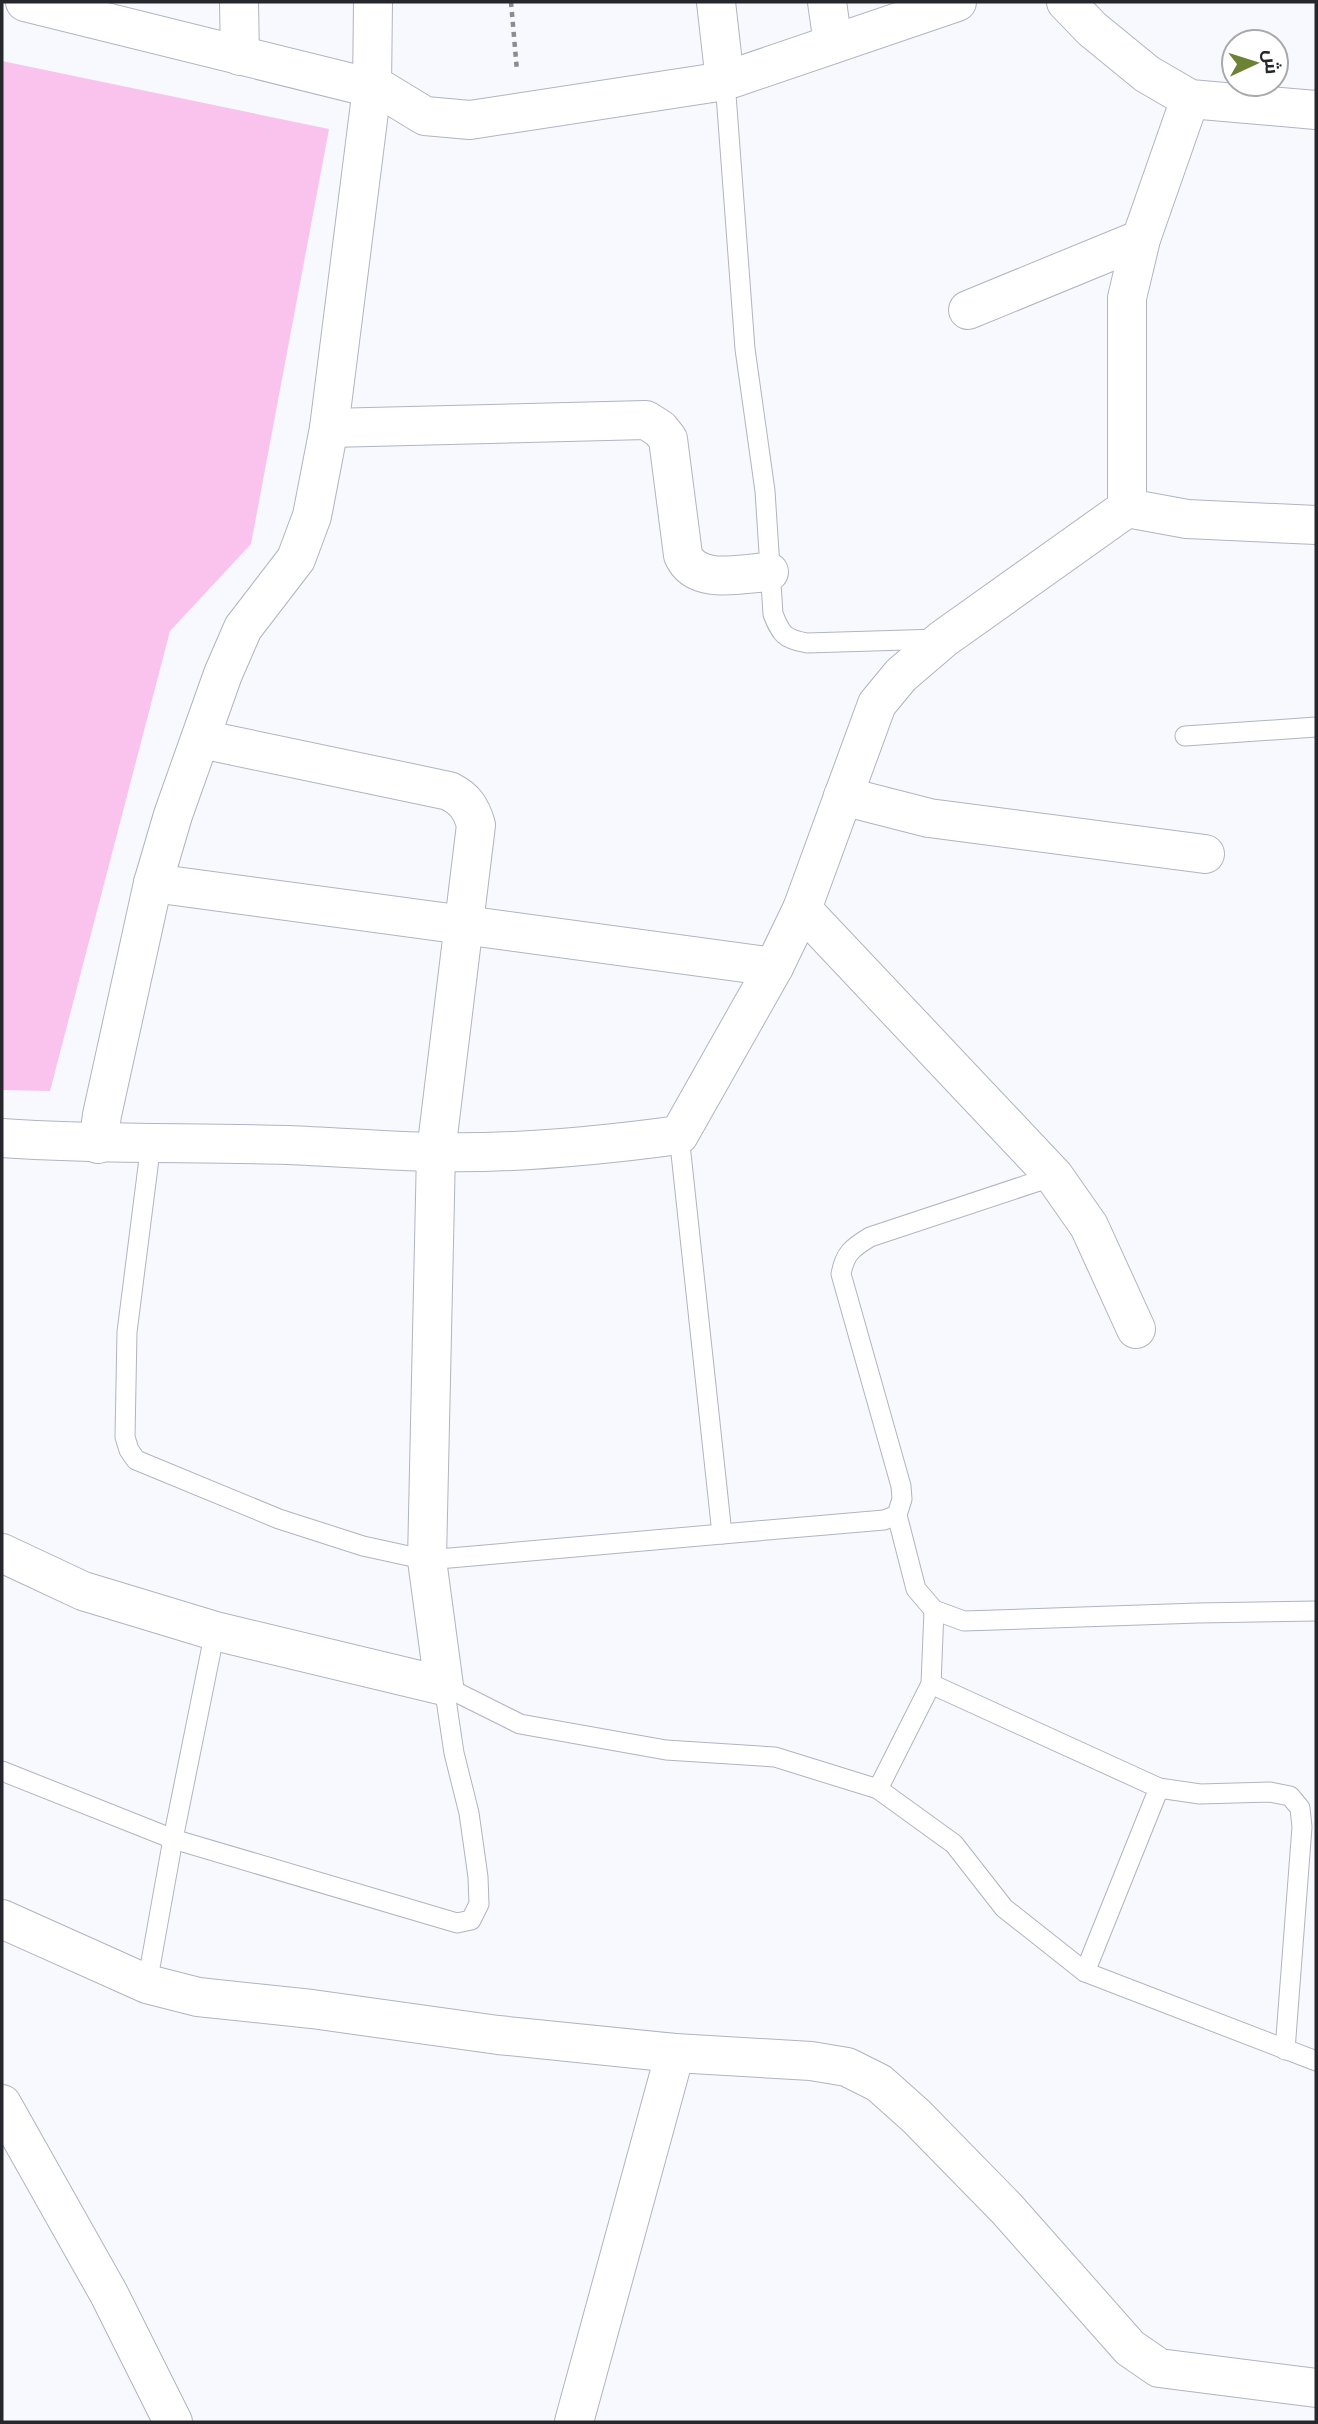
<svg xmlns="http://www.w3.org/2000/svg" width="1318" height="2424" font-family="'PT Sans',Cairo,sans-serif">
<rect width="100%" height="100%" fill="#f7f9ff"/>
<polygon fill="#f9c3ee" points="2,61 329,129 251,544 170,631 50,1091 2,1090"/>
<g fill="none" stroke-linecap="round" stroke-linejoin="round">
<g stroke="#b0b4c3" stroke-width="21">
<g id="lane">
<path d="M725,81l20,268 20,142 8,123c8,20 11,25 34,29l132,-4"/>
<polyline points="1185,736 1316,727"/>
<polyline points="151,1143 127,1332 125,1437 129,1450 136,1460 279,1519 363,1546 427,1560 722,1534 679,1135"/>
<polyline points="897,1515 916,1589 934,1610 964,1621 1198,1613 1316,1611"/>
<path d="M722,1534l162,-14 13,-5 5,-16 -1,-13 -60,-212c4,-21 11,-26 29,-37l184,-61"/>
<polyline points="931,1684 1159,1788 1200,1794 1270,1792 1290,1796 1300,1808 1302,1827 1285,2050"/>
<polyline points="444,1686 520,1724 666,1750 775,1757 878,1789 954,1844 1004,1908 1085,1972 1316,2061"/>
<polyline points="2,1771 173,1839 457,1923 471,1920 479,1904 478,1877 469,1813 454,1753 444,1686"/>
<polyline points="878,1789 931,1684 934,1610"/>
<polyline points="1085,1972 1159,1788"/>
<polyline points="147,1984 173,1839 215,1631"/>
</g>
</g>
<g stroke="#b0b4c3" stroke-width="40">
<g id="street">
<polyline points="25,2 384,91 425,116 470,120 725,81 957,2"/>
<polyline points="239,2 240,56"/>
<polyline points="716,2 725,81"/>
<polyline points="827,2 833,44"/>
<polyline points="1066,2 1092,29 1147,74 1190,99 1316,110"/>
<polyline points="968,310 1141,239"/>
<path d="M329,428l317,-8 14,9 8,10 15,116c13,31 59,18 86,17"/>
<polyline points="1127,508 1187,519 1316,525"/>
<polyline points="843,796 929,818 1205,854"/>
<polyline points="153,883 774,967"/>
<polyline points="802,909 1054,1176 1089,1226 1136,1329"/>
<path d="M2,1138c95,7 190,4 286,7 49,2 98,6 148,7 81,2 162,-6 243,-17l95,-168 28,-58 75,-205 24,-29 42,-36 184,-131v-210l14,-59 49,-140"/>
<polyline points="98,1144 102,1115 153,883 173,815 223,674 243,628 296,559 312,516 329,428 372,88 373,2"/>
<path d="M2,1553l81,38 132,40 229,55 -17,-126 9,-408 40,-327c-5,-17 -11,-26 -27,-34l-248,-52"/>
<polyline points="2,1919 147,1984 198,1997 312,2009 498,2035 675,2053 811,2061 847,2067 879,2083 916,2116 1007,2209 1130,2348 1159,2368 1316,2388"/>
<polyline points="2,2104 109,2294 173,2422"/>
<polyline points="574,2422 675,2053"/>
</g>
</g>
<polyline stroke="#8a8c92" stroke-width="4.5" stroke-dasharray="5 5" stroke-linecap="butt" points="511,2 517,71"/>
<use href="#lane" stroke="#fff" stroke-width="19"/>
<use href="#street" stroke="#fff" stroke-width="38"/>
</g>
<rect width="1318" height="2424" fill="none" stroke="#25272c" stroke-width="7"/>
<g transform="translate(1255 63) rotate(86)"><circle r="33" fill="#ffffff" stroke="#a8a9ab" stroke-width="2"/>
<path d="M0-5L12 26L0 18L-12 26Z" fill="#6c8234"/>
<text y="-10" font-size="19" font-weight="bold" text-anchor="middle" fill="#25272c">ش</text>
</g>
</svg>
